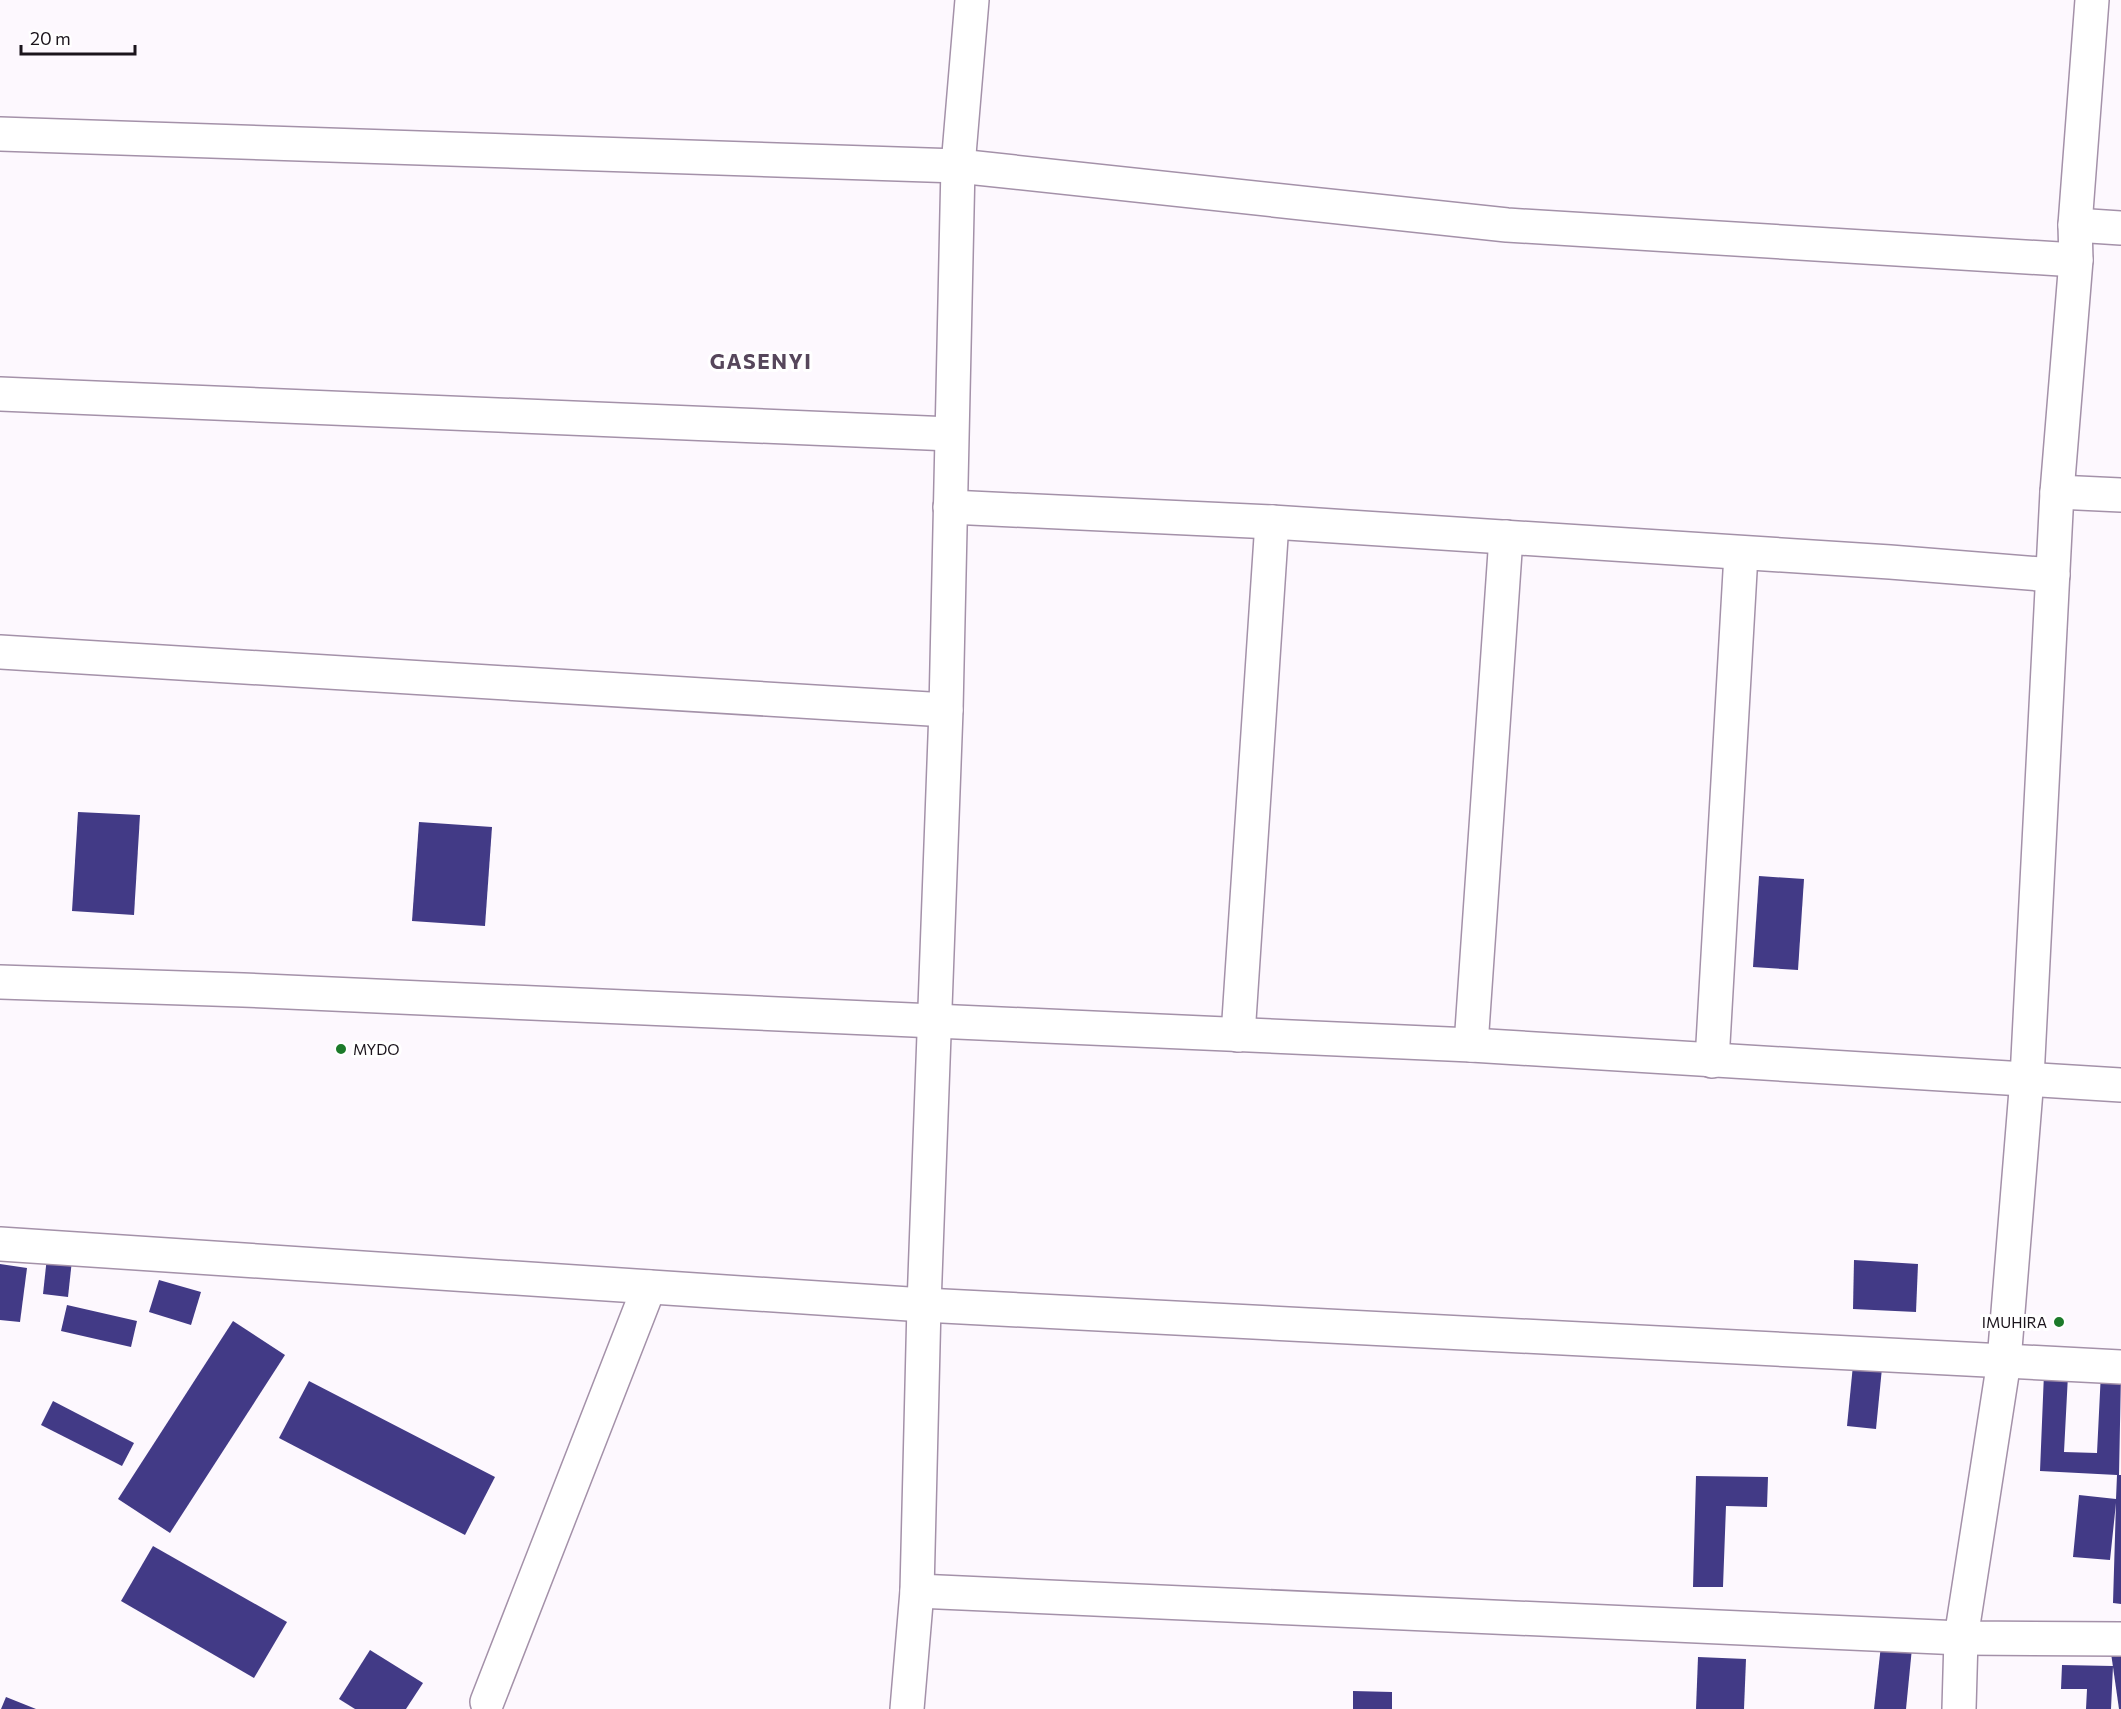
<svg xmlns="http://www.w3.org/2000/svg" width="2121" height="1709" font-family="Commissioner,sans-serif">
<rect width="100%" height="100%" fill="#fdf8fe"/>
<g fill="#423a86">
<polygon points="78,812 140,815 134,915 72,911"/>
<polygon points="419,822 492,827 485,926 412,921"/>
<polygon points="1759,876 1804,879 1798,970 1753,967"/>
<polygon points="47,1257 72,1260 68,1297 43,1294"/>
<polygon points="1854,1260 1918,1264 1916,1312 1853,1309"/>
<polygon points="0,1264 27,1268 20,1322 0,1320"/>
<polygon points="159,1280 201,1292 191,1325 149,1312"/>
<polygon points="67,1305 137,1321 131,1347 61,1331"/>
<polygon points="233,1321 285,1355 170,1533 118,1499"/>
<polygon points="1853,1365 1882,1368 1876,1429 1847,1426"/>
<polygon points="2101,1372 2121,1373 2119,1475 2121,1475 2121,1604 2113,1603 2116,1503 2110,1560 2073,1557 2079,1495 2116,1499 2117,1475 2040,1471 2044,1373 2068,1375 2064,1452 2097,1453"/>
<polygon points="309,1381 495,1477 465,1535 279,1438"/>
<polygon points="53,1401 134,1443 122,1466 41,1425"/>
<polygon points="1696,1476 1768,1477 1767,1507 1726,1506 1723,1587 1693,1587"/>
<polygon points="153,1546 287,1622 254,1678 121,1601"/>
<polygon points="1881,1645 1912,1648 1906,1709 1874,1709"/>
<polygon points="370,1650 423,1683 406,1709 355,1709 339,1699"/>
<polygon points="2121,1651 2121,1709 2119,1709 2111,1653"/>
<polygon points="1698,1657 1746,1659 1744,1709 1696,1709"/>
<polygon points="2062,1665 2113,1666 2111,1709 2086,1709 2087,1689 2061,1689"/>
<polygon points="1353,1691 1392,1692 1392,1709 1353,1709"/>
<polygon points="6,1697 36,1709 1,1709"/>
</g>
<g fill="none" stroke-linecap="round" stroke-linejoin="round">
<g stroke="#a491a9" stroke-width="36">
<g id="minor">
<polyline points="0,134 958,166 1507,225 2076,260"/>
<polyline points="2075,225 2121,228"/>
<polyline points="0,394 951,434"/>
<polyline points="2057,492 2121,495"/>
<polyline points="950,507 1272,522 1890,562 2053,575"/>
<polyline points="0,652 946,710"/>
<polyline points="0,982 243,990 1471,1045 2121,1085"/>
<polyline points="1238,1035 1272,522"/>
<polyline points="1471,1045 1506,537"/>
<polyline points="1712,1061 1741,554"/>
<polyline points="0,1244 924,1305 2121,1367"/>
<polyline points="917,1591 1961,1638 2121,1639"/>
<polyline points="487,1702 649,1287"/>
<polyline points="907,1709 917,1591 924,1305 946,710 958,166 972,0"/>
<polyline points="1959,1709 1961,1638 2004,1361 2027,1078 2057,492 2076,260 2075,225 2092,0"/>
</g>
</g>
<use href="#minor" stroke="#fff" stroke-width="33"/>
</g>
<g fill="#1c7a2a" stroke="#fff" stroke-width="2">
<circle cx="341" cy="1049" r="6"/>
<circle cx="2059" cy="1322" r="6"/>
</g>
<g text-anchor="middle" dominant-baseline="central" stroke-width="6" stroke-linejoin="round" paint-order="stroke">
<g font-size="15" fill="#1b141c" stroke="#fff" text-anchor="start">
<text x="353" y="1049">MYDO</text>
<text x="2047" y="1322" text-anchor="end">IMUHIRA</text>
</g>
<g font-size="21" font-weight="bold" letter-spacing="1.5" fill="#56465b" stroke="#fff">
<text x="761" y="360">GASENYI</text>
</g>
</g>
<path d="M21 45v9h114v-9" fill="none" stroke="#1b141c" stroke-width="3"/>
<text x="30" y="45" font-size="18" fill="#1b141c" stroke="#ffffff" stroke-width="4.5" paint-order="stroke">20 m</text>
</svg>
